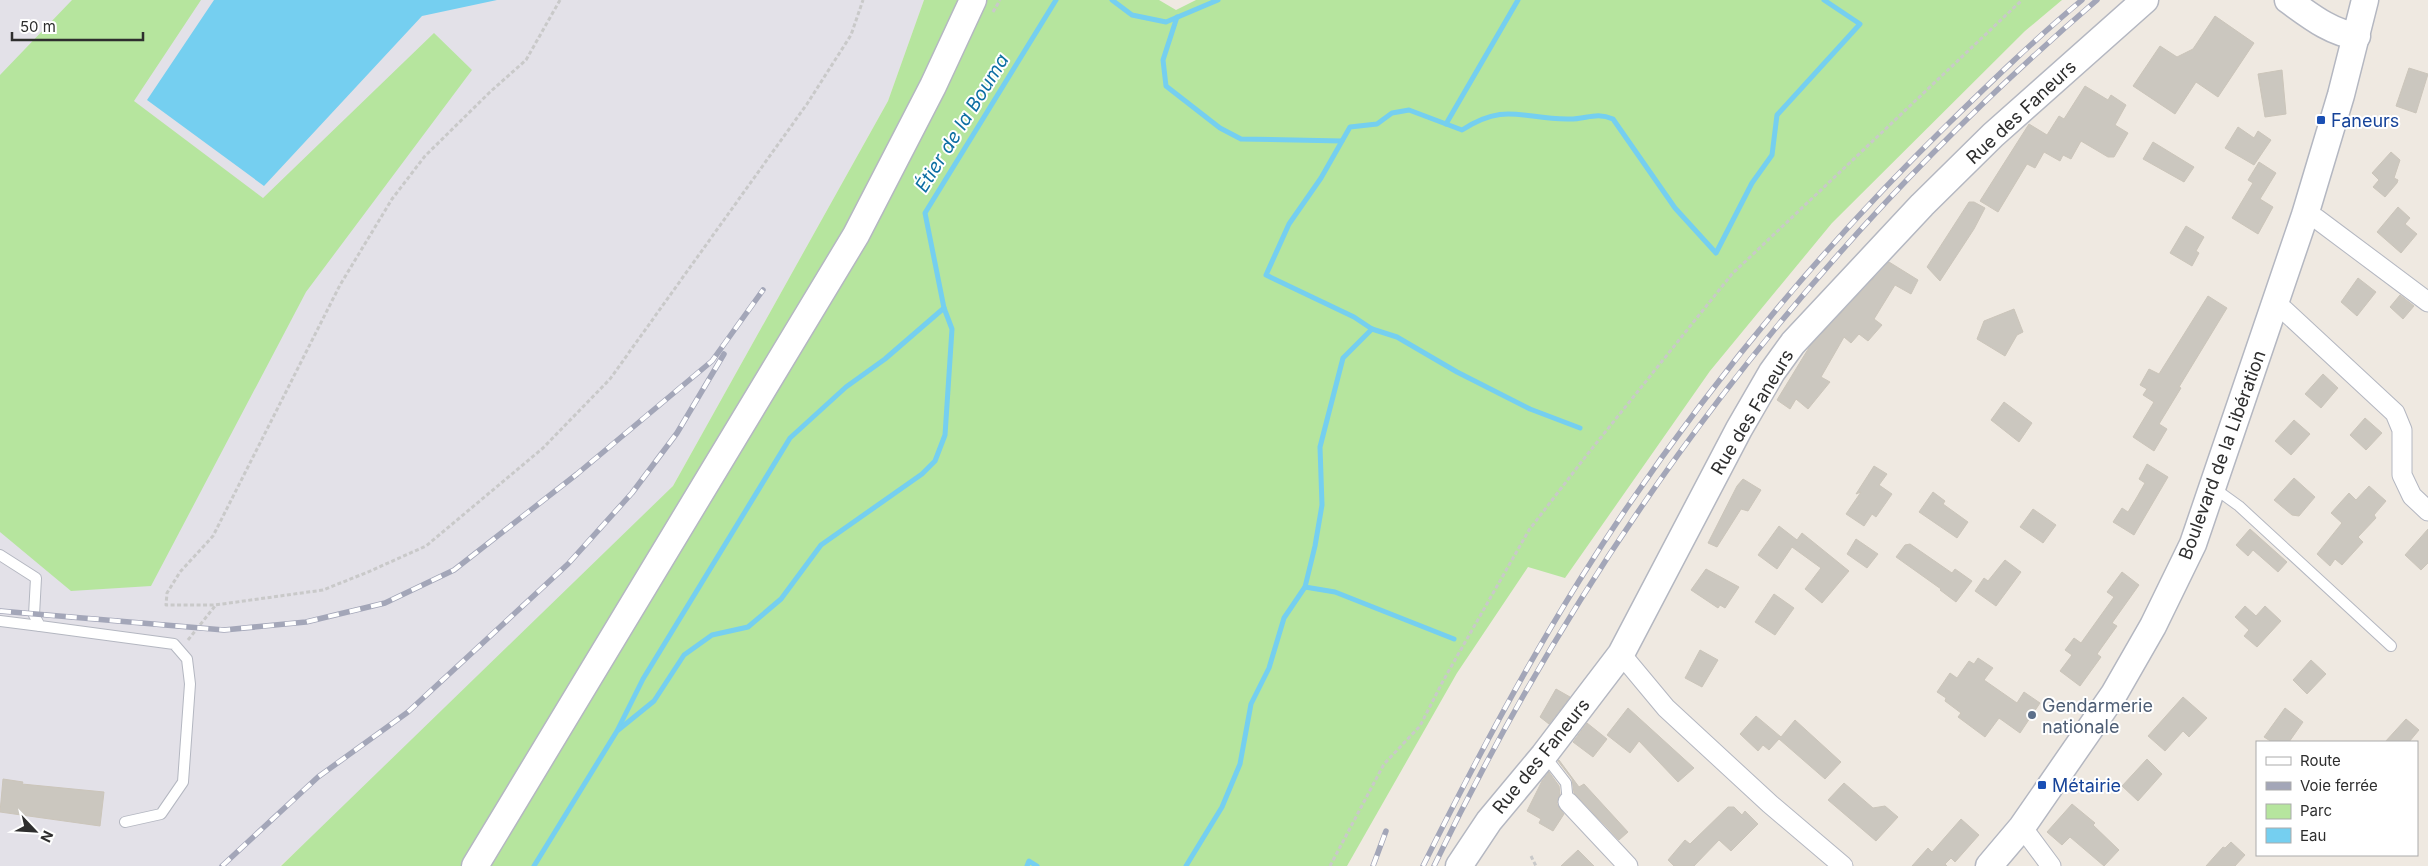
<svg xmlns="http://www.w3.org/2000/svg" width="2428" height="866" font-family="Inter,sans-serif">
<rect width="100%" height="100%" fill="#efe9e1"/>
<polygon fill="#e3e1e8" points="0,0 924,0 888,101 673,486 357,796 280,866 0,866"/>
<g fill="#b6e59e">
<polygon points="72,0 201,0 134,101 263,198 434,33 472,70 306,292 151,586 71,591 0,532 0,75"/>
<polygon points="924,0 1159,0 1176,10 1196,0 2062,0 2025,31 1832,223 1710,371 1565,578 1528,567 1457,673 1347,866 281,866 673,486 888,101"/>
</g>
<polygon fill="#75cff0" points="214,0 497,0 422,16 264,186 147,100"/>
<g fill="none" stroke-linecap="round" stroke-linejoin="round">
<g stroke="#75cff0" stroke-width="5">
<polyline points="1112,0 1132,15 1166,22 1218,0"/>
<polyline points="1177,17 1163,60 1166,86 1220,128 1241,139 1342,141"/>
<polyline points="1446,124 1518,0"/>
<path d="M1580,428l-50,-19 -73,-37 -60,-35 -25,-8 -18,-12 -88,-42 23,-51 32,-46 29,-51 27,-3 15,-11 17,-3 53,20c43,-28 60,-11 105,-11 19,1 28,-8 46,0l62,89 41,45 36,-70 20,-28 5,-40 83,-91 -36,-24"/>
<polyline points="1305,587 1335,592 1454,639"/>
<polyline points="618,729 643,679 790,438 846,387 885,359 944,308"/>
<polyline points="534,866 617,731 654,701 684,655 712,635 748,627 781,599 821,545 922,474 935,461 945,435 952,329 944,308 925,213 1056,0"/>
<polyline points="1027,866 1029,861 1037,866"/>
<polyline points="1186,866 1222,807 1240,764 1251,704 1269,668 1284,618 1305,587 1315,546 1322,505 1320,447 1343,358 1372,329"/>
</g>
</g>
<g fill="#cbc7bf" stroke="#cbc5ba">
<polygon points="2215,16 2254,43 2218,97 2196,82 2175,114 2133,86 2160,46 2177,57 2193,49"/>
<polygon points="2409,68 2428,74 2416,113 2396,106"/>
<polygon points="2282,70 2286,114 2265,117 2258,74"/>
<polygon points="2085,86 2108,100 2111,95 2126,105 2115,125 2128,133 2114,157 2108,157 2081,141 2071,159 2063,155 2060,161 2044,152 2035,168 2027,164 1998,212 1980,201 2029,124 2047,135 2059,116 2064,119"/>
<polygon points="2238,127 2254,138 2258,131 2271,140 2254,165 2225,148"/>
<polygon points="2153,142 2194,167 2184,182 2143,159"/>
<polygon points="2391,152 2400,160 2394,178 2398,180 2397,183 2385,197 2373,187 2379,180 2372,173"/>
<polygon points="2259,162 2276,173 2260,199 2273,207 2258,234 2232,218 2253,183 2248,180"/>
<polygon points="1969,202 1974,202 1985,208 1974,229 1940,281 1927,267"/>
<polygon points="2398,207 2410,218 2405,224 2417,234 2401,253 2377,232"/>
<polygon points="2186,226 2204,237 2196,251 2199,253 2192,266 2170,253"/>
<polygon points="1889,262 1918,280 1911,294 1895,285 1874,319 1882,325 1868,341 1859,334 1851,343 1844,337 1821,377 1830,382 1808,409 1796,399 1790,409 1777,400 1810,346"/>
<polygon points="2358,278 2376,292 2357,316 2341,302"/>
<polygon points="2400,295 2414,306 2403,319 2390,307"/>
<polygon points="2208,296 2227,308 2179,387 2181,388 2159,424 2167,429 2154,451 2133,437 2154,402 2143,395 2147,389 2140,385 2149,369 2159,374"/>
<polygon points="2014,309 2023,332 2017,335 2005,356 1977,339 1984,321"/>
<polygon points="2323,374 2338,388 2321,408 2305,394"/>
<polygon points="2004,402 2032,423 2019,442 1991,420"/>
<polygon points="2365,418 2382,433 2366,450 2350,435"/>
<polygon points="2294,420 2310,434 2291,455 2275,441"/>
<polygon points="2147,464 2168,477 2134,535 2113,522 2122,508 2128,512 2137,497 2145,483 2139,479"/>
<polygon points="1874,466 1887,474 1879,485 1892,494 1876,517 1872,514 1864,526 1846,514 1861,492 1856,494"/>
<polygon points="2294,478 2315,497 2299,516 2292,515 2274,500"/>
<polygon points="1743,479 1761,490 1748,511 1741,509 1717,547 1708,543 1737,486"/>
<polygon points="2369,486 2386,501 2374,515 2376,518 2358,537 2363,542 2342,565 2335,559 2330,566 2317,554 2342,523 2331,513 2349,493 2356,500"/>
<polygon points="1933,492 1945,501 1943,504 1968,522 1957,538 1919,512"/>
<polygon points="2033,509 2056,525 2043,543 2020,527"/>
<polygon points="1779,526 1797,540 1802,533 1849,571 1822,603 1805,589 1821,568 1792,547 1777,569 1758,555"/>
<polygon points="2250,529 2287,562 2278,572 2253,550 2248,556 2236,545"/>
<polygon points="2428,529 2428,563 2421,570 2405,555"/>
<polygon points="1856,539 1878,554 1867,568 1847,554"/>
<polygon points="1910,544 1952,573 1955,569 1972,581 1956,602 1940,590 1941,589 1896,557 1905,545"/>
<polygon points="2005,560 2021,572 1996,606 1975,591 1984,578 1988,581"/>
<polygon points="1706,569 1739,587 1725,608 1720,605 1718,608 1691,590"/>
<polygon points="2122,572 2139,585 2112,623 2117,626 2097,654 2101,657 2080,686 2060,671 2072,655 2065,650 2074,638 2081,643 2114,597 2107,592"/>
<polygon points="1774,594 1794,608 1775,635 1755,622"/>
<polygon points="2245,606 2256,616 2265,606 2281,621 2257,647 2244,636 2249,630 2235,617"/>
<polygon points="1700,650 1718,660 1702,687 1685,678"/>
<polygon points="1978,658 1993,668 1984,680 2017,703 2024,692 2040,703 2020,733 1999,718 1985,737 1958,717 1961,713 1945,701 1946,698 1937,692 1950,673 1957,678 1969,661 1974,664"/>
<polygon points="2311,660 2326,674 2307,694 2293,680"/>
<polygon points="1556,689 1570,697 1549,724 1540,717"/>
<polygon points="2183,697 2207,718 2189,737 2183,731 2165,751 2148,736"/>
<polygon points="1628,708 1694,768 1678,782 1639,741 1630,753 1607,735"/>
<polygon points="2285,708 2303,722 2289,742 2272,742 2264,737"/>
<polygon points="1756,716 1781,737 1795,720 1841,762 1825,779 1779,739 1769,750 1763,745 1758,751 1740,734"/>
<polygon points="2406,719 2419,730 2409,742 2385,742"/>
<polygon points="1587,723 1607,739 1593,757 1573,742"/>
<polygon points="2147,759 2162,774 2138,801 2122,786"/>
<polygon points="1559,760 1579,787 1584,784 1628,832 1619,840 1574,793 1572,779 1558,761"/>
<polygon points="1549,772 1559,786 1560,794 1557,804 1564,814 1553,831 1539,823 1541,819 1527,811 1542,781"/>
<polygon points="3,779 23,782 22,784 104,792 100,826 0,812"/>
<polygon points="1844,783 1873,808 1885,806 1898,817 1876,841 1828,800"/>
<polygon points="2072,804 2095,823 2093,825 2119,850 2104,866 2070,837 2062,845 2047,832"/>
<polygon points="1728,807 1734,807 1742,815 1745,811 1758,824 1731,851 1719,840 1694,866 1674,866 1668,860 1685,840 1690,844"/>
<polygon points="1961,819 1979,835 1955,862 1951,858 1945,864 1947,866 1912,866 1928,848 1932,852"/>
<polygon points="2231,842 2245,855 2235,866 2206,866 2223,847 2225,848"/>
<polygon points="1578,850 1594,866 1561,866"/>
</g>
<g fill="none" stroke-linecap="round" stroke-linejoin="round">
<g stroke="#b4b7c1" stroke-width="12">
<g id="lane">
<polyline points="2214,488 2239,506 2391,646"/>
<polyline points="0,555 36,578 34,615 40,626 174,644 187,659 190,684 183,782 161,814 125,822"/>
<polyline points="0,621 40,626"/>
<polyline points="1545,756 1566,783 1568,802"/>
</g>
</g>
<g stroke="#b4b7c1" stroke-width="21">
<g id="street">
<polyline points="2305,215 2317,219 2428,302"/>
<polyline points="2274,306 2284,310 2395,413 2402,430 2402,475 2412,496 2428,511"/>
<polyline points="1621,654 1666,708 1770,804 1843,866"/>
<polyline points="1568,802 1628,866"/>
<polyline points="2022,827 2051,866"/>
</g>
</g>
<g stroke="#b4b7c1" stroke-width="29">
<g id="secondary">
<path d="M2288,0c21,15 43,33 69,36"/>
<polyline points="475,866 856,235 933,86 973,0"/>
<polyline points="1459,866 1489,821 1544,755 1621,654 1739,429 1772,372 1793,343 1922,205 1993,135 2145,0"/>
<polyline points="1989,866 2022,827 2114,694 2153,626 2193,544 2305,215 2341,95 2365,0"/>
</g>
</g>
<g stroke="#c9c9c9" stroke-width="3" stroke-dasharray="4 2.5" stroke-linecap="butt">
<polyline points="560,0 526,60 490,92 425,156 392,199 340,285 213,536 180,572 167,593 166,605 215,605 323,590 368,572 426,546 543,448 610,379 807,104 851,35 863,0"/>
<polyline points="993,12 1000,0"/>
<polyline points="188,640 215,606"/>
<polyline points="1531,856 1536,866"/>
<polyline points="1330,866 1384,764 1420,726 1443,681 1529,530 1586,456 1732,274 2022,0"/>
</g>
<use href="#lane" stroke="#fff" stroke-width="10"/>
<use href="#street" stroke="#fff" stroke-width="19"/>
<use href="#secondary" stroke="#fff" stroke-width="26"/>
<g stroke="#a3a6b8" stroke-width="5.5">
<g id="rail">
<polyline points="0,611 224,630 306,622 385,603 454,570 577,474 712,361 763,290"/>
<polyline points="222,866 318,777 408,712 568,564 632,493 677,433 724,354"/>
<polyline points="1373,866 1386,831"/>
<path d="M1423,866c48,-97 99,-193 156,-285 104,-166 230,-321 370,-458 43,-42 86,-84 133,-123"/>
<path d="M1434,866c162,-336 380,-623 663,-866"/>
</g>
</g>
<use href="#rail" stroke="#fff" stroke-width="4" stroke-dasharray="11" stroke-linecap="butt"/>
</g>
<g fill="#1a4fb4" stroke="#fff" stroke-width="2">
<rect x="2316" y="115" width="10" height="10" rx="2.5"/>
<rect x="2037" y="780" width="10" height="10" rx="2.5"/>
</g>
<circle fill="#5c6f8a" stroke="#fff" stroke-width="2" cx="2032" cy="715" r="5"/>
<g text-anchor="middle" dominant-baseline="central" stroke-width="4" stroke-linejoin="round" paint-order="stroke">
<g font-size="18" fill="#2e2e2e" stroke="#fff">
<text transform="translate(2021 112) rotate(-43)">Rue des Faneurs</text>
<text transform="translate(1752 412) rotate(-59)">Rue des Faneurs</text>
<text transform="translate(2222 455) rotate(-70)">Boulevard de la Libération</text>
<text transform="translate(1541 756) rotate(-51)">Rue des Faneurs</text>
</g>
<g font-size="18" fill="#164399" stroke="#fff" text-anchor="start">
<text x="2331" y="120">Faneurs</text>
<text x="2052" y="785">Métairie</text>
</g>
<g font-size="18" fill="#4e5e75" stroke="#fff" text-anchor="start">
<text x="2042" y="705">Gendarmerie<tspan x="2042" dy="21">nationale</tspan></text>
</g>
<g font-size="19" font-style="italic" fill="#0d6fa3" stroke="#fff">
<text transform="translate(962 123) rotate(-58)">Étier de la Bouma</text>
</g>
</g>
<rect x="2256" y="741" width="162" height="115" fill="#ffffff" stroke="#ababab"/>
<rect x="2266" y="757" width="25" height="8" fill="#ffffff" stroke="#ababab"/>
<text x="2300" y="766" font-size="15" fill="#2e2e2e">Route</text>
<rect x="2266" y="782" width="25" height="8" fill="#a3a6b8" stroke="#ababab"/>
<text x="2300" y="791" font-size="15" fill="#2e2e2e">Voie ferrée</text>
<rect x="2266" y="804" width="25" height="15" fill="#b6e59e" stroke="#ababab"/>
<text x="2300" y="816" font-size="15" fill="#2e2e2e">Parc</text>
<rect x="2266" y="828" width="25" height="15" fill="#75cff0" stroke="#ababab"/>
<text x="2300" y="841" font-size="15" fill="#2e2e2e">Eau</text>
<g transform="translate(35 831) rotate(115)" stroke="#ffffff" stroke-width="4" paint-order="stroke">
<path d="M0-4L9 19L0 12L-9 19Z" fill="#2e2e2e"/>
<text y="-8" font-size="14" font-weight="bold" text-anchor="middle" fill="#2e2e2e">N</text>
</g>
<path d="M12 32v8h131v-8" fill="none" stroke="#2e2e2e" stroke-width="2.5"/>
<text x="20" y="32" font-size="15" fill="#2e2e2e" stroke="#ffffff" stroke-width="4" paint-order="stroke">50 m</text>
</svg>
